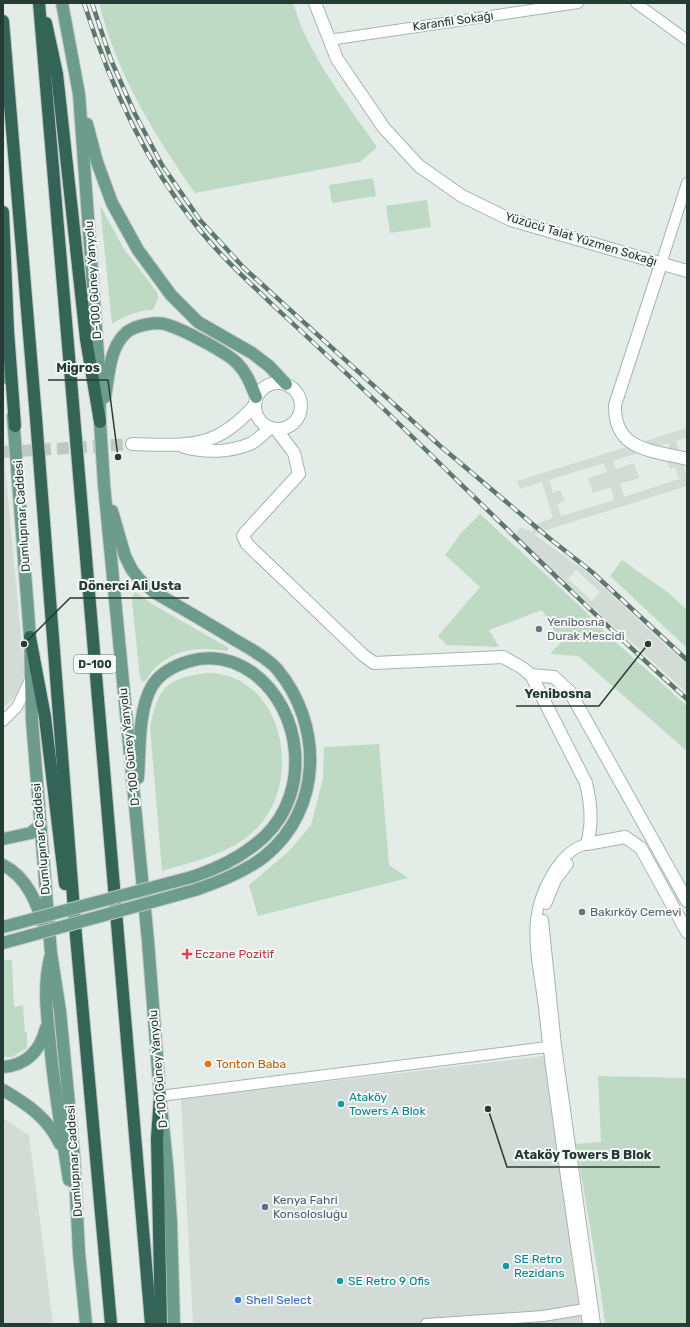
<svg xmlns="http://www.w3.org/2000/svg" width="690" height="1327" font-family="Rubik,sans-serif">
<rect width="100%" height="100%" fill="#e4ece7"/>
<g fill="#d2dbd6" fill-rule="evenodd">
<path d="M687,428v9l-11,4 11,36v9l-153,48 54,39 99,92v28l-114,-104 -56,-54 -1,-3 6,-5 11,6 -2,-7 22,-8 -11,-36 -22,7 -3,-8zM668,443l4,13 -6,1 2,8 2,4 5,-2 4,12 -55,18 -4,-13 19,-6 -5,-15 -18,6 -3,-8zM604,463l3,9 -19,6 5,15 18,-6 3,13 -53,16 -4,-12 8,-3 -5,-11 -7,3 -4,-13zM576,570l24,22 -8,9 -24,-22z"/>
<polygon points="4,455 25,680 13,699 3,708"/>
<polygon points="544,1056 581,1324 193,1324 181,1099"/>
<polygon points="3,1118 29,1135 53,1324 3,1324"/>
</g>
<g fill="#bfdac4">
<path d="M99,3h194c4,11 7,22 12,32 19,40 47,76 72,112l-17,15 -165,31c-41,-58 -79,-121 -96,-190z"/>
<polygon points="373,178 376,196 332,203 329,185"/>
<polygon points="427,200 431,227 390,233 386,206"/>
<path d="M100,205l24,44 33,43 1,6 -5,12c-16,1 -28,5 -41,14z"/>
<polygon points="480,514 583,609 610,637 687,706 687,751 578,656 550,654 561,642 542,610 489,630 499,647 447,645 438,636 480,587 445,555 461,533"/>
<polygon points="622,560 670,594 687,610 687,648 610,576"/>
<path d="M135,592l17,12 77,44 -2,3c-25,-4 -49,-3 -70,15 -6,4 -9,14 -14,16l-3,-4 -8,-77 1,-6z"/>
<path d="M207,673c76,0 98,108 49,156 -25,25 -61,32 -94,42l-12,-144c8,-39 16,-49 57,-54z"/>
<polygon points="379,744 389,865 408,878 258,916 249,885 289,851 311,825 323,779 324,747"/>
<polygon points="3,960 12,960 14,1007 23,1005 25,1032 27,1032 27,1048 12,1057 3,1057"/>
<polygon points="598,1076 687,1078 687,1324 605,1324 600,1286 576,1144 601,1142"/>
</g>
<g fill="none" stroke-linecap="round" stroke-linejoin="round">
<polyline stroke="#bec9c3" stroke-width="12" stroke-dasharray="12 6" stroke-linecap="butt" points="3,452 132,444"/>
<g stroke="#a7b3ad" stroke-width="12">
<g id="street">
<polyline points="636,3 687,40"/>
<polyline points="329,40 578,3"/>
<polyline points="661,264 687,183"/>
<polyline points="3,721 17,707 30,680"/>
<path d="M587,844c-28,6 -48,49 -51,76 -3,31 6,65 9,96 5,49 13,98 19,147 8,53 15,107 24,161"/>
<polyline points="546,904 556,880 568,864"/>
<polyline points="543,920 556,1046 595,1324"/>
<polyline points="160,1096 555,1046"/>
<polyline points="426,1324 543,1316 591,1308"/>
</g>
</g>
<g stroke="#a3b6ae" stroke-width="14">
<g id="secondary">
<polyline points="315,3 337,59 384,128 419,166 462,196 511,220 687,271"/>
<path d="M661,264l-46,141c-1,46 37,45 72,54"/>
<circle cx="278" cy="406" r="23"/>
<polyline points="276,429 294,453 299,474 245,533 243,536 247,544 363,655 374,663 503,657 521,667 531,675 554,677 570,692 687,901"/>
<path d="M132,444c55,1 82,7 122,-38"/>
<path d="M184,447c22,6 46,5 66,-3 7,-3 14,-11 20,-16"/>
<path d="M531,675l55,108c5,20 7,40 1,61l38,-7 16,11 46,84"/>
</g>
</g>
<g stroke="#c2c8c6" stroke-width="14">
<g id="primary">
<polyline points="62,3 79,94 99,369 100,422 104,485 148,941 160,1096 167,1164 171,1222 174,1324"/>
<polyline points="87,124 97,162 112,203 138,250 171,295 198,322 252,353 269,366 286,384"/>
<polyline points="3,354 7,378"/>
<path d="M105,397c4,-21 4,-50 22,-65 9,-7 30,-11 41,-7 16,5 58,27 69,38 10,10 14,22 19,34"/>
<polyline points="13,416 30,637 32,721 51,953 60,1011 74,1156 79,1253 86,1324"/>
<path d="M112,511l13,45 7,14 8,10 14,12c27,16 54,31 81,48 14,8 31,17 42,29 46,55 46,140 -12,187 -20,16 -46,26 -70,34"/>
<path d="M138,778c2,-28 0,-68 14,-92 8,-13 24,-21 38,-25 22,-6 44,-1 63,12 50,37 58,119 12,163 -21,20 -46,32 -73,41"/>
<polyline points="3,839 31,833 40,825"/>
<path d="M3,865c24,12 34,38 41,62"/>
<path d="M50,958c-7,29 -3,57 0,86 4,45 12,91 19,136"/>
<path d="M3,1067c24,-2 37,-16 43,-39"/>
<path d="M3,1090c24,14 45,28 57,54"/>
</g>
</g>
<g stroke="#c2c8c6" stroke-width="14">
<g id="highway">
<polyline points="39,3 151,1324"/>
<polyline points="3,21 36,418 76,936 111,1324"/>
<polyline points="46,23 57,74 86,339 100,422"/>
<polyline points="3,212 8,331 15,426"/>
<polyline points="30,637 45,717 65,884"/>
<polyline points="160,1096 157,1138 161,1324"/>
</g>
</g>
<use href="#street" stroke="#fff" stroke-width="10"/>
<use href="#secondary" stroke="#fff" stroke-width="12"/>
<use href="#primary" stroke="#6d9c8c" stroke-width="12"/>
<use href="#highway" stroke="#346456" stroke-width="12"/>
<g stroke="#60776e" stroke-width="4.5">
<g id="rail">
<path d="M84,3c25,79 59,156 111,221 24,31 53,57 81,84 39,36 78,72 116,109 98,95 194,191 295,282"/>
<polyline points="92,3 111,60 135,114 162,165 200,220 244,268 439,445 549,538 592,572 687,660"/>
</g>
</g>
<use href="#rail" stroke="#f4f8f6" stroke-width="3" stroke-dasharray="9" stroke-linecap="butt"/>
<g stroke="#c2c8c6" stroke-width="14" stroke-linecap="butt">
<g id="primary-bridge">
<polyline points="3,927 192,877"/>
<polyline points="3,943 195,890"/>
</g>
</g>
<use href="#primary-bridge" stroke="#6d9c8c" stroke-width="12"/>
</g>
<g fill="#6b7280" stroke="#f4f8f6" stroke-width="1.5">
<circle cx="539" cy="629" r="4"/>
<circle cx="582" cy="912" r="4"/>
</g>
<path fill="#e0444e" stroke="#f4f8f6" stroke-width="1.5" d="M185 948h4v4h4v4h-4v4h-4v-4h-4v-4h4z"/>
<circle fill="#e8710a" stroke="#f4f8f6" stroke-width="1.5" cx="208" cy="1064" r="4"/>
<g fill="#0f9aa8" stroke="#f4f8f6" stroke-width="1.5">
<circle cx="341" cy="1104" r="4"/>
<circle cx="506" cy="1266" r="4"/>
<circle cx="340" cy="1281" r="4"/>
</g>
<circle fill="#5c6f8a" stroke="#f4f8f6" stroke-width="1.5" cx="265" cy="1207" r="4"/>
<circle fill="#3f7fe0" stroke="#f4f8f6" stroke-width="1.5" cx="238" cy="1300" r="4"/>
<g text-anchor="middle" dominant-baseline="central" stroke-width="4" stroke-linejoin="round" paint-order="stroke">
<rect fill="#f4f8f6" stroke="#63746e" stroke-width="1" x="74" y="655" width="42" height="18" rx="3"/>
<g font-size="11" font-weight="bold" fill="#253b33">
<text x="95" y="664">D-100</text>
</g>
<g font-size="12" fill="#253b33" stroke="#f4f8f6">
<text transform="translate(453 21) rotate(-8)">Karanfil Sokağı</text>
<text transform="translate(581 239) rotate(17)">Yüzücü Talat Yüzmen Sokağı</text>
<text transform="translate(93 280) rotate(-94)">D-100 Güney Yanyolu</text>
<text transform="translate(22 516) rotate(-94)">Dumlupınar Caddesi</text>
<text transform="translate(129 747) rotate(-96)">D-100 Güney Yanyolu</text>
<text transform="translate(41 839) rotate(-95)">Dumlupınar Caddesi</text>
<text transform="translate(158 1069) rotate(-95)">D-100 Güney Yanyolu</text>
<text transform="translate(74 1161) rotate(-94)">Dumlupınar Caddesi</text>
</g>
<g font-size="12" fill="#5b616d" stroke="#f4f8f6" text-anchor="start">
<text x="547" y="622">Yenibosna<tspan x="547" dy="14">Durak Mescidi</tspan></text>
<text x="590" y="912">Bakırköy Cemevi</text>
</g>
<g font-size="12" fill="#be3a42" stroke="#f4f8f6" text-anchor="start">
<text x="195" y="954">Eczane Pozitif</text>
</g>
<g font-size="12" fill="#c56008" stroke="#f4f8f6" text-anchor="start">
<text x="216" y="1064">Tonton Baba</text>
</g>
<g font-size="12" fill="#0d838f" stroke="#f4f8f6" text-anchor="start">
<text x="349" y="1097">Ataköy<tspan x="349" dy="14">Towers A Blok</tspan></text>
<text x="514" y="1259">SE Retro<tspan x="514" dy="14">Rezidans</tspan></text>
<text x="348" y="1281">SE Retro 9 Ofis</text>
</g>
<g font-size="12" fill="#4e5e75" stroke="#f4f8f6" text-anchor="start">
<text x="273" y="1200">Kenya Fahri<tspan x="273" dy="14">Konsolosluğu</tspan></text>
</g>
<g font-size="12" fill="#366cbe" stroke="#f4f8f6" text-anchor="start">
<text x="246" y="1300">Shell Select</text>
</g>
</g>
<path fill="none" stroke="#253b33" stroke-width="1.5" d="M118 457L108 380H48M24 644L70 598H189M648 644L599 706H516M488 1109L507 1167H660"/>
<g fill="#253b33" stroke="#f4f8f6" stroke-width="1.5">
<circle cx="118" cy="457" r="4"/>
<circle cx="24" cy="644" r="4"/>
<circle cx="648" cy="644" r="4"/>
<circle cx="488" cy="1109" r="4"/>
</g>
<g font-size="13" text-anchor="middle" font-weight="bold" fill="#253b33" stroke="#f4f8f6" stroke-width="4" stroke-linejoin="round" paint-order="stroke">
<text x="78" y="372">Migros</text>
<text x="130" y="590">Dönerci Ali Usta</text>
<text x="558" y="698">Yenibosna</text>
<text x="583" y="1159">Ataköy Towers B Blok</text>
</g>
<rect width="690" height="1327" fill="none" stroke="#253b33" stroke-width="8"/>
</svg>
